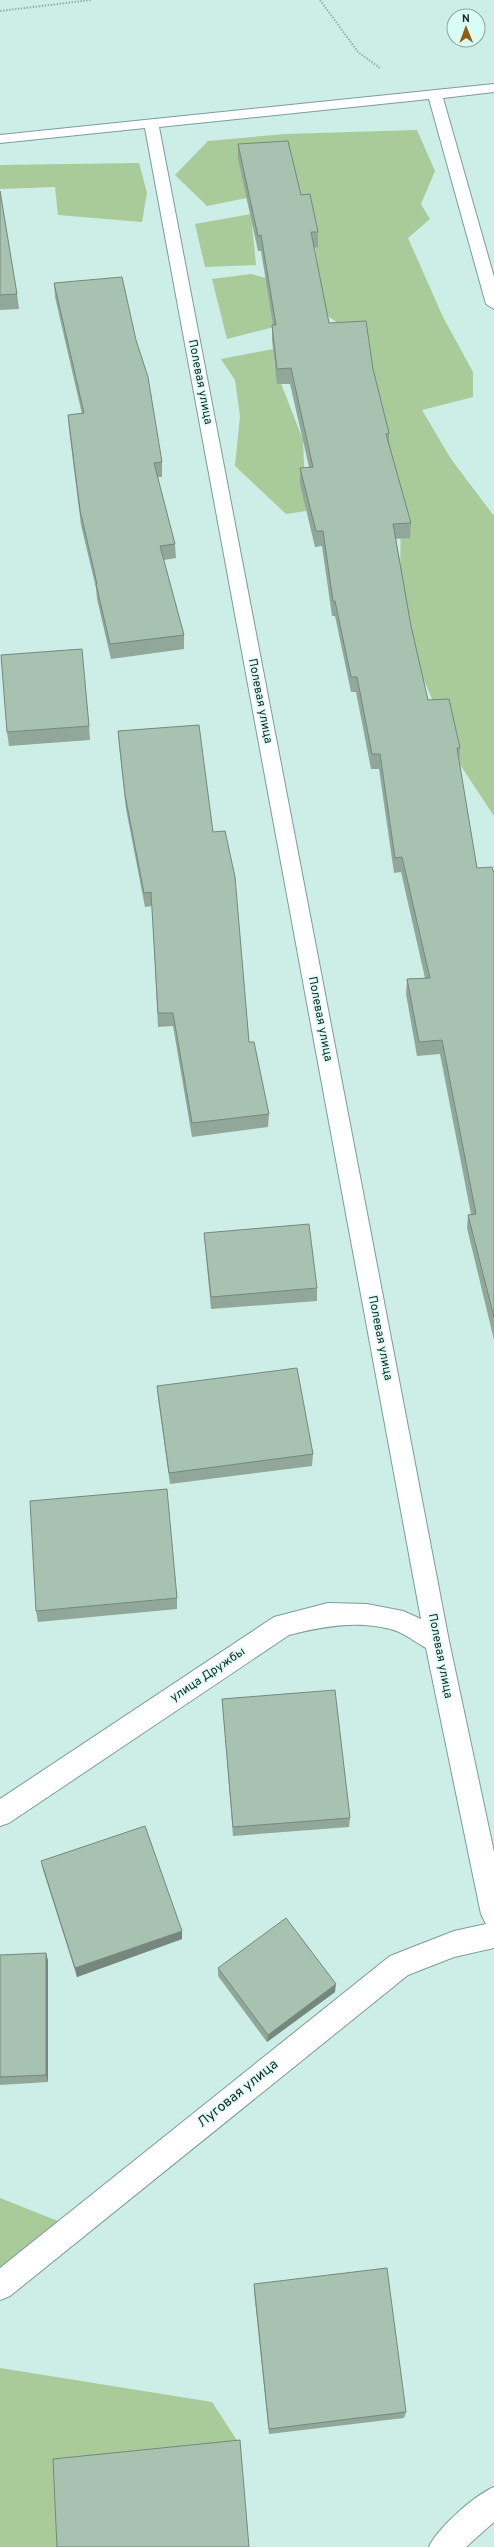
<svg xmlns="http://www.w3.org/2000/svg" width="494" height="2547" font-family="Overpass,sans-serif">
<rect width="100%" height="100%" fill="#cceee7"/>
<g fill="#a9ca99">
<polygon points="417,130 435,171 421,204 430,219 408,238 443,317 473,372 473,397 422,410 451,459 494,516 494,816 459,763 413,654 400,587 401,506 347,329 323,313 269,299 274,327 227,339 212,279 251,274 293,286 319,283 313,227 238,159 247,198 207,206 175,175 208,141 285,134"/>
<polygon points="139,163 147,193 142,222 58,215 55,187 0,189 0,165"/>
<polygon points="251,214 256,265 205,267 195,224"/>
<polygon points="273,349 275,368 303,440 306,511 286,514 235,466 240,416 235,380 221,359"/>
<polygon points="0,2198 73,2227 0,2282"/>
<polygon points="0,2368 212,2402 240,2445 59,2547 0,2547"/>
</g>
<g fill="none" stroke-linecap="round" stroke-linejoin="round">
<g stroke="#7d9d97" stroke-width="2">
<g id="minor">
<path d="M494,84v8l-51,6 51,179v32l-8,-5 -57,-205 -270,28 290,1514 45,211v96l-40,9 -46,18 -398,321 -10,4v-32l390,-312 64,-25 32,-7 -5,-10 -55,-266c-9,-5 -18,-12 -27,-16 -35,-13 -75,-6 -110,3l-280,188 -9,3v-27l274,-182 54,-14 39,1 36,7 18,8 -276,-1491 -145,15v-8z"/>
<path d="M494,2487v35l-28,25h-37c8,-19 46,-52 65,-60z"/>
</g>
</g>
<g stroke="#94afa9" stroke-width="2" stroke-dasharray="1.5 1.5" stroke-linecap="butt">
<polyline points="320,0 358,52 380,68"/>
<polyline points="0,11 91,0"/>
</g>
<use href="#minor" fill="#fff" fill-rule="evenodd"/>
</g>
<g fill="#90a799">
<polygon points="238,144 301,195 318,232 318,247 314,248 329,323 373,369 389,433 389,443 411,523 410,538 396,539 411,626 428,700 460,748 459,760 477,868 494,873 494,1340 467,1228 468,1215 471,1214 440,1054 417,1056 406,994 407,979 425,978 401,872 394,873 379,769 371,769 356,692 351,692 335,616 332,616 322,546 315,547 300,484 300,468 309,467 290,384 277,384 272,340 272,325 273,325 261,251 258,251 238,159"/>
<polygon points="0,191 17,294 19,309 0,310"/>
<polygon points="54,283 162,462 162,477 157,477 175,544 176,558 164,560 184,635 184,649 111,659 97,599 96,588 81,525 69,429 68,415 82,414 55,297"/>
<polygon points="89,726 90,740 9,746 7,732"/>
<polygon points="118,731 213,832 249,1042 269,1114 268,1127 192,1137 173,1026 158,1027 152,906 145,907 126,809 119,745"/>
<polygon points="204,1233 317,1288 317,1301 211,1309 205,1245"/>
<polygon points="157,1386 313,1454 312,1466 170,1484 158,1398"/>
<polygon points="177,1598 177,1609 38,1622 36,1611"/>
<polygon points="222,1699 350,1818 349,1827 233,1836 223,1709"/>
<polygon points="41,1861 182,1939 77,1977 43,1870"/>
<polygon points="46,1953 48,1961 48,2082 0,2085 0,1955"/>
<polygon points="218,1968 335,1992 267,2042 218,1976"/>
<polygon points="254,2284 406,2412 404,2418 269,2434 254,2291"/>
</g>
<g fill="#76887d">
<polygon points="182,1931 182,1939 77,1977 75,1968"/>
<polygon points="46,1953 48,1961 48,2082 46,2075"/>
<polygon points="336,1984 335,1992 267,2042 268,2035"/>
</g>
<g fill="#a8c2b2" stroke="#76887d">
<polygon points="288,141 301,195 310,194 318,232 311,232 329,323 366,321 373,369 389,433 386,434 411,523 393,524 411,626 428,700 449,699 460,748 457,748 477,868 492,867 494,873 494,1317 468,1215 476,1214 442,1040 419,1042 407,979 430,978 402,857 395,858 380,754 372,754 357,677 351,677 335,601 333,601 323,531 316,531 300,468 313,467 291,368 277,369 272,325 276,325 261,235 258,236 238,144"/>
<polygon points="0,191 17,294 0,295"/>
<polygon points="122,277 136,340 148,377 162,462 154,463 175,544 160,546 184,635 110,644 96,584 97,584 80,510 68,415 84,413 54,283"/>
<polygon points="82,649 89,726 7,732 1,655"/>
<polygon points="199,725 213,832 225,831 235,877 249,1042 254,1042 269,1114 192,1123 173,1013 158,1013 151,892 144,893 125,795 118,731"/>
<polygon points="309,1224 317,1288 211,1297 204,1233"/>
<polygon points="297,1368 313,1454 169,1473 157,1386"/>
<polygon points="167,1489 177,1598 36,1611 30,1501"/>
<polygon points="335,1690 350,1818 233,1827 222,1699"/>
<polygon points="145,1826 182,1931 75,1968 41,1861"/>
<polygon points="286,1918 336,1984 268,2035 218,1968"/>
<polygon points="46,1953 46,2075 0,2077 0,1955"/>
<polygon points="387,2268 406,2412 269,2429 254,2284"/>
<polygon points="240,2440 249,2547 57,2547 53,2459"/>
</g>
<g text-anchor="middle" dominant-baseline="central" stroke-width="3" stroke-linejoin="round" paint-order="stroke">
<g font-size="12" fill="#1c2826" stroke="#d9fcf4">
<text transform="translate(200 382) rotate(79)">Полевая улица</text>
<text transform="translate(260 701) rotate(79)">Полевая улица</text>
<text transform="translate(320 1019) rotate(79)">Полевая улица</text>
<text transform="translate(380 1338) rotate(79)">Полевая улица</text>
<text transform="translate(440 1656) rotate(79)">Полевая улица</text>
<text transform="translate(208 1675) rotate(-34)">улица Дружбы</text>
</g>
<g font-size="14" fill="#1c2826" stroke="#d9fcf4">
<text transform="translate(238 2094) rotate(-39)">Луговая улица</text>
</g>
</g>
<g transform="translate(466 28) rotate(359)"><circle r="19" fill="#d9fcf4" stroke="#8da7a2"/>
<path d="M0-3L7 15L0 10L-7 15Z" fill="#915b11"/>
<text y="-6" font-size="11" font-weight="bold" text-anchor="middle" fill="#1c2826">N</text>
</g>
</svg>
